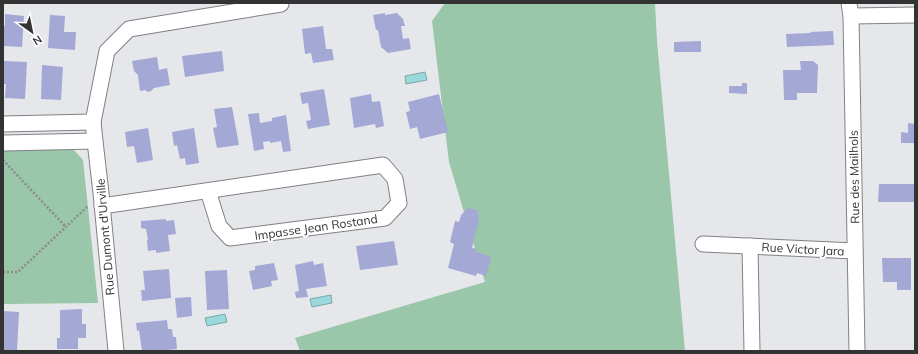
<svg xmlns="http://www.w3.org/2000/svg" width="918" height="354" font-family="Mulish,sans-serif">
<rect width="100%" height="100%" fill="#e6e7eb"/>
<g fill="#9ac6a9">
<polygon points="445,3 655,3 657,41 685,351 300,351 295,338 485,282 449,162 432,21"/>
<polygon points="3,149 74,150 83,160 98,303 4,304 4,290 3,290"/>
</g>
<g fill="#99d9db" stroke="#7aa7a9">
<polygon points="425,72 427,80 406,84 405,76"/>
<polygon points="331,295 332,303 312,307 310,299"/>
<polygon points="225,314 227,322 207,326 205,318"/>
</g>
<g fill="#a3a8d5">
<polygon points="385,13 385,15 397,13 403,19 405,26 401,26 403,39 409,38 411,49 388,53 381,47 378,30 376,30 373,15"/>
<polygon points="5,14 24,16 22,47 3,46 3,26 5,26"/>
<polygon points="50,15 65,16 64,32 76,32 75,50 48,48"/>
<polygon points="323,26 326,49 332,49 334,60 313,63 311,53 305,54 302,29"/>
<polygon points="833,31 834,45 787,47 786,34 811,33 810,32"/>
<polygon points="701,41 701,52 674,52 674,42"/>
<polygon points="222,51 224,71 185,77 182,56"/>
<polygon points="157,57 159,70 167,68 170,85 154,88 151,91 148,92 145,90 140,91 138,75 134,71 132,61"/>
<polygon points="4,61 27,62 25,99 5,98 6,84 3,84 3,70"/>
<polygon points="800,61 813,61 818,65 817,93 797,93 797,100 784,100 783,70 801,70"/>
<polygon points="42,65 63,67 61,100 41,99"/>
<polygon points="742,83 747,83 747,94 729,93 729,86 742,86"/>
<polygon points="324,89 330,125 308,129 306,121 311,120 308,103 302,104 300,93"/>
<polygon points="371,94 372,102 380,101 384,126 376,128 375,124 354,128 350,98"/>
<polygon points="439,94 448,132 420,139 417,127 410,129 406,112 410,111 408,102"/>
<polygon points="232,107 239,145 217,148 213,128 217,127 214,109"/>
<polygon points="259,113 260,123 272,121 272,118 286,115 291,151 283,152 281,141 270,143 270,141 263,142 264,149 254,151 248,114"/>
<polygon points="908,123 915,124 915,143 901,143 901,132 908,133"/>
<polygon points="148,128 153,160 137,163 134,146 127,147 125,132"/>
<polygon points="194,128 199,163 186,165 185,158 180,159 177,145 174,146 172,132"/>
<polygon points="879,184 915,184 915,202 878,202"/>
<polygon points="468,208 477,210 479,220 472,248 477,249 476,252 491,257 486,276 477,273 476,276 448,268 454,244 450,242 455,221 459,222 461,215"/>
<polygon points="166,219 166,221 174,220 176,234 168,235 170,251 156,253 156,250 148,251 147,240 148,240 146,229 141,228 141,221"/>
<polygon points="394,241 398,265 360,270 356,246"/>
<polygon points="882,258 911,258 911,290 897,290 897,282 883,282"/>
<polygon points="313,261 314,265 323,263 327,286 306,289 308,297 296,298 295,292 299,291 295,265"/>
<polygon points="274,263 278,280 271,281 272,286 253,290 249,271 255,270 255,266"/>
<polygon points="169,269 171,298 142,301 141,290 145,290 143,271"/>
<polygon points="227,270 229,309 207,310 205,271"/>
<polygon points="191,297 192,316 177,318 175,298"/>
<polygon points="82,309 82,324 86,324 86,338 78,338 78,349 57,349 57,338 60,338 60,310"/>
<polygon points="3,311 19,312 17,351 3,351"/>
<polygon points="167,320 168,329 172,329 173,337 176,337 177,349 158,351 142,351 139,330 137,331 136,323"/>
</g>
<g fill="none" stroke-linecap="round" stroke-linejoin="round">
<g stroke="#808185" stroke-width="17">
<g id="street">
<polyline points="849,3 851,16 857,351"/>
<polyline points="851,16 915,15"/>
<polyline points="3,124 93,122"/>
<polyline points="3,143 95,141"/>
<polyline points="102,206 383,165 395,179 399,203 385,218 230,238 219,226 208,191"/>
<polyline points="703,244 855,251"/>
<polyline points="750,246 752,351"/>
<polyline points="116,351 101,193 95,141 93,122 107,51 129,29 281,4"/>
</g>
</g>
<g stroke="#8b8c8e" stroke-width="2.5" stroke-dasharray="2 2" stroke-linecap="butt">
<polyline points="3,160 65,226"/>
<polyline points="3,272 18,272 88,206"/>
</g>
<use href="#street" stroke="#fff" stroke-width="15"/>
</g>
<g text-anchor="middle" dominant-baseline="central" stroke-width="4" stroke-linejoin="round" paint-order="stroke">
<g font-size="12" fill="#333334" stroke="#fff">
<text transform="translate(854 177) rotate(-91)">Rue des Mailhols</text>
<text transform="translate(316 227) rotate(-8)">Impasse Jean Rostand</text>
<text transform="translate(105 237) rotate(-95)">Rue Dumont d'Urville</text>
<text transform="translate(803 249) rotate(3)">Rue Victor Jara</text>
</g>
</g>
<rect width="918" height="354" fill="none" stroke="#333334" stroke-width="8"/>
<g transform="translate(32 32) rotate(147)" stroke="#ffffff" stroke-width="3" paint-order="stroke">
<path d="M0-3L7 15L0 10L-7 15Z" fill="#333334"/>
<text y="-6" font-size="11" font-weight="bold" text-anchor="middle" fill="#333334">N</text>
</g>
</svg>
